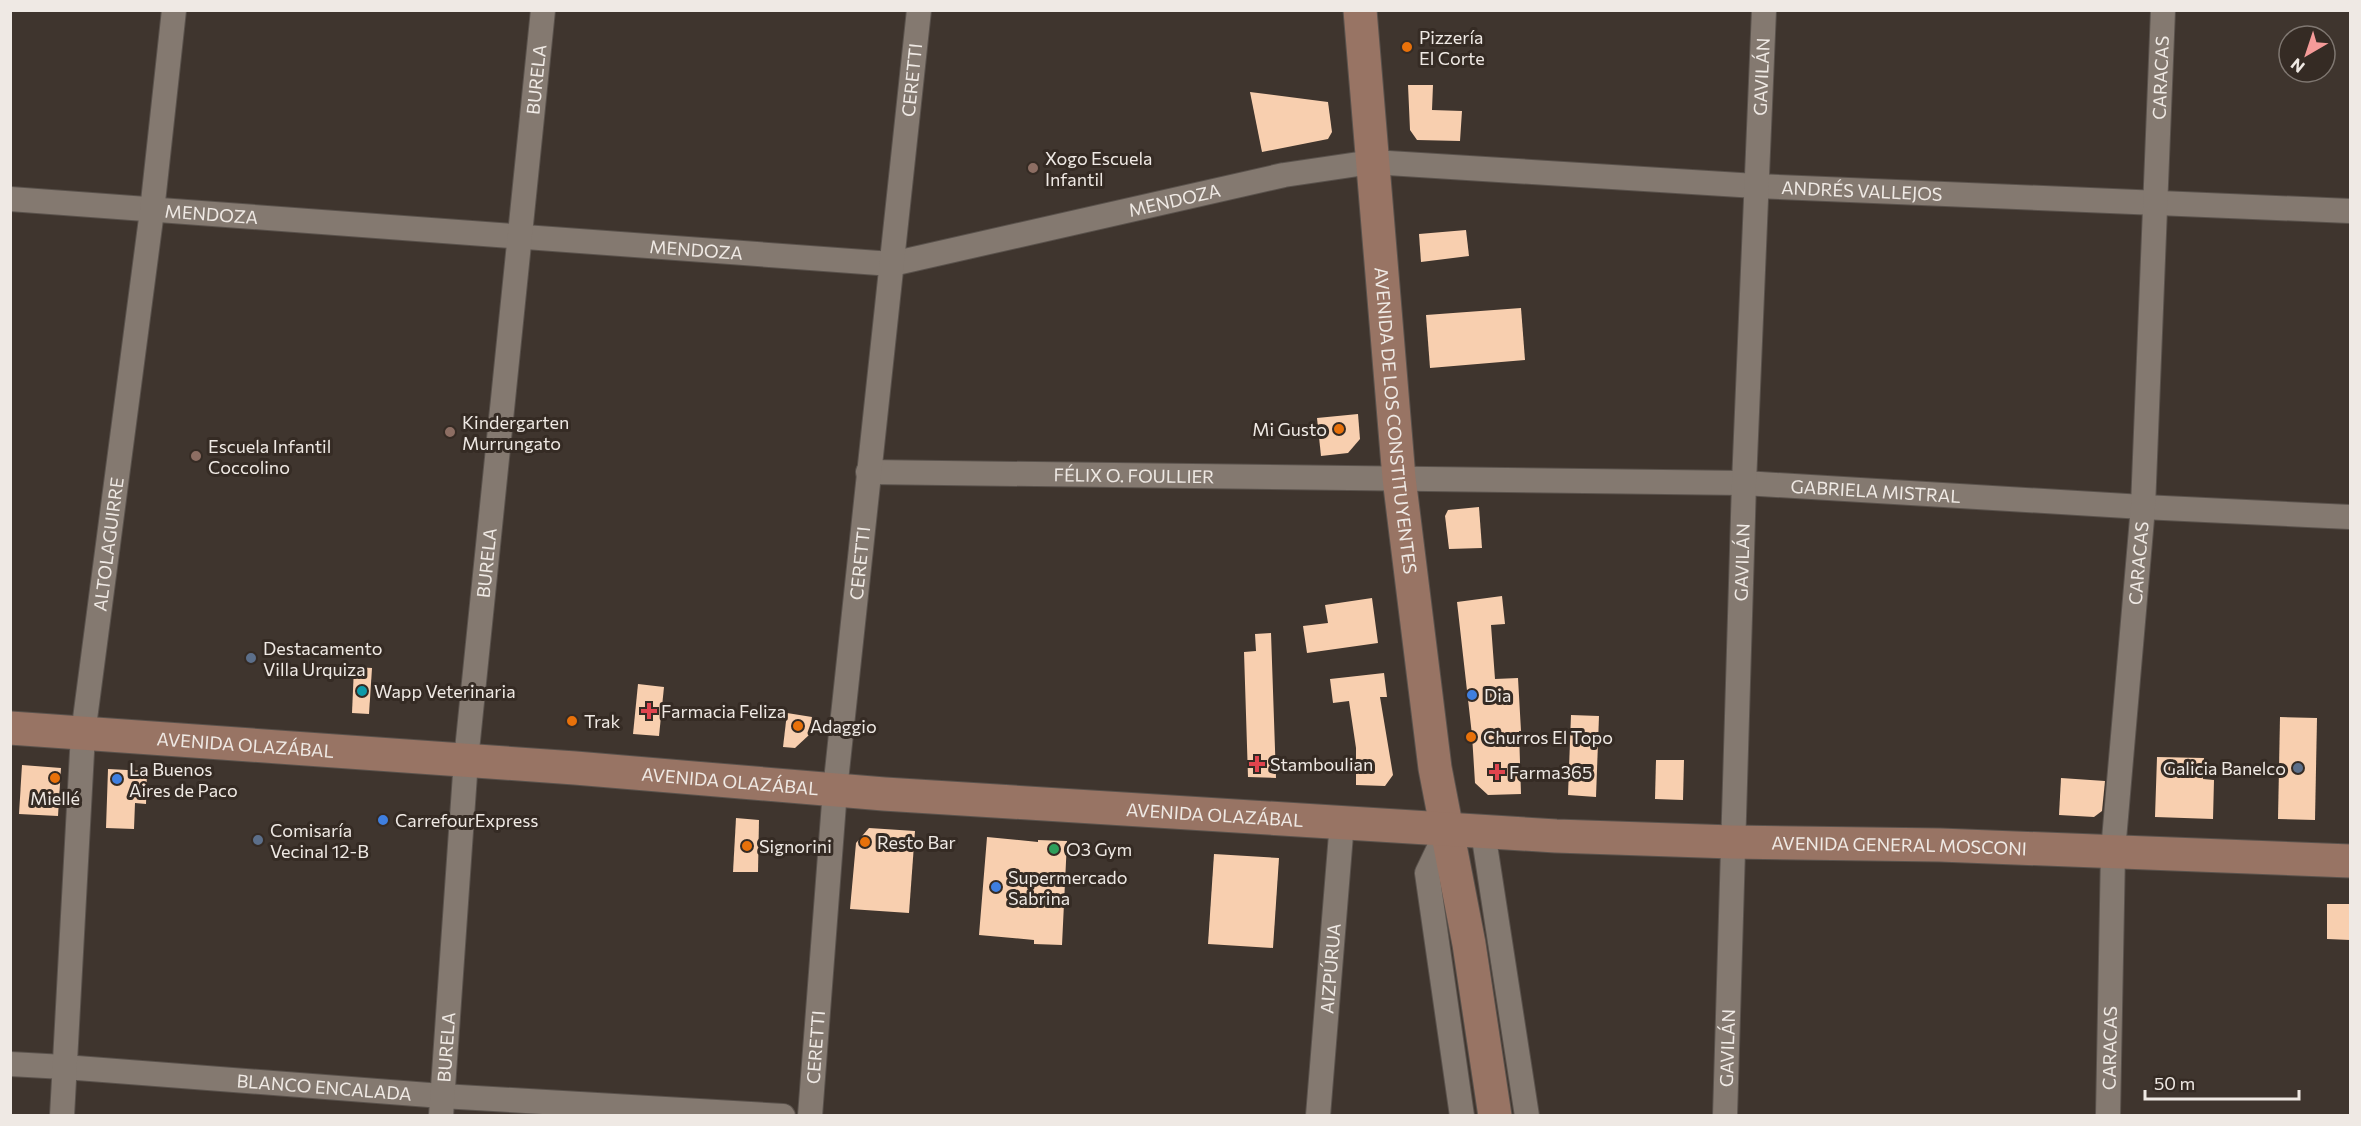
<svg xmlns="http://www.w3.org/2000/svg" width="2361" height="1126" font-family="Commissioner,sans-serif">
<rect width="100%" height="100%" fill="#3f352e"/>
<g fill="#f8cfaf">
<polygon points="1408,85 1433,85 1432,110 1462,111 1460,141 1417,140 1410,130"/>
<polygon points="1250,92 1328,102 1332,132 1328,139 1262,152"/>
<polygon points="1466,230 1469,256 1421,262 1419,234"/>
<polygon points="1521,308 1525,360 1430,368 1426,315"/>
<polygon points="1358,414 1360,439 1348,453 1321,456 1317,418"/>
<polygon points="1479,507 1482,548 1449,549 1445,516 1448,510"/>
<polygon points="1502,596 1505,624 1491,625 1495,679 1518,678 1521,731 1519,731 1521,794 1488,795 1475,783 1472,735 1457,602"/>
<polygon points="1372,598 1378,643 1307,653 1303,626 1328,623 1325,605"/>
<polygon points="1271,633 1276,778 1248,777 1244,652 1256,651 1255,634"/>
<polygon points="354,667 372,668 369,714 352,713"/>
<polygon points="1384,673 1387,697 1380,697 1393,775 1385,786 1356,785 1356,748 1349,701 1333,703 1330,679"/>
<polygon points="638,684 664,687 659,736 633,734"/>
<polygon points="787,713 812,717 809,735 795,748 783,747"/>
<polygon points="1571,715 1599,716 1596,797 1568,795"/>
<polygon points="2280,717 2317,718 2315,820 2278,819"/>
<polygon points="2157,757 2204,758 2203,779 2214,780 2213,819 2155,817"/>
<polygon points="1656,760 1684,760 1683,800 1655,799"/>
<polygon points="22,765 61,768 58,816 19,814"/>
<polygon points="108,769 147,771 146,804 135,803 134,829 106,828"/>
<polygon points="2061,778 2105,781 2102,811 2094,817 2059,815"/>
<polygon points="736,818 759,820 758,872 733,872"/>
<polygon points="869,828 915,831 909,913 850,909 856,843"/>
<polygon points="987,837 1038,842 1038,840 1067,841 1062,945 1034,944 1034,940 979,935"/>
<polygon points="1214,854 1279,858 1273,948 1208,944"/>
<polygon points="2327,904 2350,904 2350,940 2327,939"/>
</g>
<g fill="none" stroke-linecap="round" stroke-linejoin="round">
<g stroke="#5a524c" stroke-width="26">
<g id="street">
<path id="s1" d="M10,199l882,65 392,-89 88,-13 384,24 594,25"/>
<path id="s2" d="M868,472l876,11 399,24 207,10"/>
<polyline points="1448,829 1427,873 1462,1116"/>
<polyline points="1483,832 1527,1116"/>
<path id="s3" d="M10,1064l54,3 378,29 341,20"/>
<path id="s4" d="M62,1116l21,-382 69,-523 22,-201"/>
<path id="s5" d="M441,1116l25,-356 77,-750"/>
<path id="s6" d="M810,1116l25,-326 84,-780"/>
<path id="s7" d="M1318,1116l24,-294"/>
<path id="s8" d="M1725,1116l19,-633 20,-473"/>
<path id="s9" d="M2108,1116l5,-265 30,-344 20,-497"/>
</g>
</g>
<g stroke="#5a524c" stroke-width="35">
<g id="secondary">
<path id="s10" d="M1360,10l39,468 36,290 34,176 26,172"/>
<path id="s11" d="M10,728l565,40 309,26 672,42 176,6 208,3 410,16"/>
</g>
</g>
<use href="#street" stroke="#847970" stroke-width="24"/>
<use href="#secondary" stroke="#987464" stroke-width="33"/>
</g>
<g fill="#e8710a" stroke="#352b24" stroke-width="2">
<circle cx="1407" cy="47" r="6"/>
<circle cx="1339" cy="429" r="6"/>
<circle cx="572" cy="721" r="6"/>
<circle cx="798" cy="726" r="6"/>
<circle cx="1471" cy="737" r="6"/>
<circle cx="55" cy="778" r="6"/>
<circle cx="865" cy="842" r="6"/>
<circle cx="747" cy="846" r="6"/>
</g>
<g fill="#8d6e63" stroke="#352b24" stroke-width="2">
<circle cx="1033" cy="168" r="6"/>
<circle cx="450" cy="432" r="6"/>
<circle cx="196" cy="456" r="6"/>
</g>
<g fill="#5c6f8a" stroke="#352b24" stroke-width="2">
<circle cx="251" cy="658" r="6"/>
<circle cx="2298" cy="768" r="6"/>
<circle cx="258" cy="840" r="6"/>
</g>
<circle fill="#0f9aa8" stroke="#352b24" stroke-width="2" cx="362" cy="691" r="6"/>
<g fill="#3f7fe0" stroke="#352b24" stroke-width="2">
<circle cx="1472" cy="695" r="6"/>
<circle cx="117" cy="779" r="6"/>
<circle cx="383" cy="820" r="6"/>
<circle cx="996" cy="887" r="6"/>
</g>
<g fill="#e0444e" stroke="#352b24" stroke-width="2">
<path d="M646 702h6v6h6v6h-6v6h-6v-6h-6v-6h6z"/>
<path d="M1254 755h6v6h6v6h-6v6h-6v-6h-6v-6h6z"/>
<path d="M1494 763h6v6h6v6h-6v6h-6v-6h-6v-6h6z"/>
</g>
<circle fill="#2e9e5b" stroke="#352b24" stroke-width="2" cx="1054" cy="849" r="6"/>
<g text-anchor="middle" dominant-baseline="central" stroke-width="6" stroke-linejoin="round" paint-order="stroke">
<g font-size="18" fill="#efe9e4" stroke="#352b24" text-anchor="start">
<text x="1419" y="37">Pizzería<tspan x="1419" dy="21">El Corte</tspan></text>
<text x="1045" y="158">Xogo Escuela<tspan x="1045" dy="21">Infantil</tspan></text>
<text x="462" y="422">Kindergarten<tspan x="462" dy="21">Murrungato</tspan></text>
<text x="1327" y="429" text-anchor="end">Mi Gusto</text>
<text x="208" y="446">Escuela Infantil<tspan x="208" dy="21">Coccolino</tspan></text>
<text x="263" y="648">Destacamento<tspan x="263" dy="21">Villa Urquiza</tspan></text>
<text x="374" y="691">Wapp Veterinaria</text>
<text x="1484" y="695">Dia</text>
<text x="661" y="711">Farmacia Feliza</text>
<text x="584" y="721">Trak</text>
<text x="810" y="726">Adaggio</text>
<text x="1483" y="737">Churros El Topo</text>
<text x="1270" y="764">Stamboulian</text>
<text x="2286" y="768" text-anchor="end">Galicia Banelco</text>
<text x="129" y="769">La Buenos<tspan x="129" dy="21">Aires de Paco</tspan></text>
<text x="1509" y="772">Farma365</text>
<text x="55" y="798" text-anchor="middle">Miellé</text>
<text x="395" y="820">CarrefourExpress</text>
<text x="270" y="830">Comisaría<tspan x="270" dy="21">Vecinal 12-B</tspan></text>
<text x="877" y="842">Resto Bar</text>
<text x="759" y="846">Signorini</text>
<text x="1066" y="849">O3 Gym</text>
<text x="1008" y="877">Supermercado<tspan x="1008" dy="21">Sabrina</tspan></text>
</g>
<g font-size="18" fill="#efe9e4" stroke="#352b24">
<text stroke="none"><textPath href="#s8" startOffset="1040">GAVILÁN</textPath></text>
<text stroke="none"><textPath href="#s9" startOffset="1040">CARACAS</textPath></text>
<text stroke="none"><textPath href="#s5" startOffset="1041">BURELA</textPath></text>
<text stroke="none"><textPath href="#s6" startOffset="1041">CERETTI</textPath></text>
<text stroke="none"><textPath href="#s1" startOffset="1866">ANDRÉS VALLEJOS</textPath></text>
<text stroke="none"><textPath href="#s1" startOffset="1174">MENDOZA</textPath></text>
<text stroke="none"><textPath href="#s1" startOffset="202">MENDOZA</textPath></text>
<text stroke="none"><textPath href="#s1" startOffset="688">MENDOZA</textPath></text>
<text stroke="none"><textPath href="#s10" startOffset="412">AVENIDA DE LOS CONSTITUYENTES</textPath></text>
<text stroke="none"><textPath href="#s2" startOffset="266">FÉLIX O. FOULLIER</textPath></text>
<text stroke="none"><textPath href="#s2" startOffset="1008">GABRIELA MISTRAL</textPath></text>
<text stroke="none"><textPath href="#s4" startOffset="574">ALTOLAGUIRRE</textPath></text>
<text stroke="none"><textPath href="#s5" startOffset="555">BURELA</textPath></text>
<text stroke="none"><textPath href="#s6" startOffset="555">CERETTI</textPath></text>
<text stroke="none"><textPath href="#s8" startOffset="554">GAVILÁN</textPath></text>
<text stroke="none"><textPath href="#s9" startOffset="554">CARACAS</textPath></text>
<text stroke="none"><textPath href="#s11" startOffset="236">AVENIDA OLAZÁBAL</textPath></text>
<text stroke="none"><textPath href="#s11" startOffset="722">AVENIDA OLAZÁBAL</textPath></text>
<text stroke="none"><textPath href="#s11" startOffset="1208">AVENIDA OLAZÁBAL</textPath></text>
<text stroke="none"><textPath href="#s11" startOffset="1893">AVENIDA GENERAL MOSCONI</textPath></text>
<text stroke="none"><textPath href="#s7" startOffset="148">AIZPÚRUA</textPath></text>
<text stroke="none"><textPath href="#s6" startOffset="69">CERETTI</textPath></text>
<text stroke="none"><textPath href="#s5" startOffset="69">BURELA</textPath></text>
<text stroke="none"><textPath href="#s9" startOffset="68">CARACAS</textPath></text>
<text stroke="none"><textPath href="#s8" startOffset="68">GAVILÁN</textPath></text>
<text stroke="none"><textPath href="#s3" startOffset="315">BLANCO ENCALADA</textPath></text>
</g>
</g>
<rect width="2361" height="1126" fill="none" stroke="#efe9e4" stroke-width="24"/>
<g transform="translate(2307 54) rotate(219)"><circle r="28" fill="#352b24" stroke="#7f7771" stroke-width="1.5"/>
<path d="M0-4.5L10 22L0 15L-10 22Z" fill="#f59b99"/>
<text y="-9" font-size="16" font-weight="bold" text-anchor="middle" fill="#efe9e4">N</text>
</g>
<path d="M2145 1090v9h154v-9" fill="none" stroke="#efe9e4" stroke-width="3"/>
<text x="2154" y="1090" font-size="18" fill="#efe9e4" stroke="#352b24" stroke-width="4.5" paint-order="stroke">50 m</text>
</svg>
